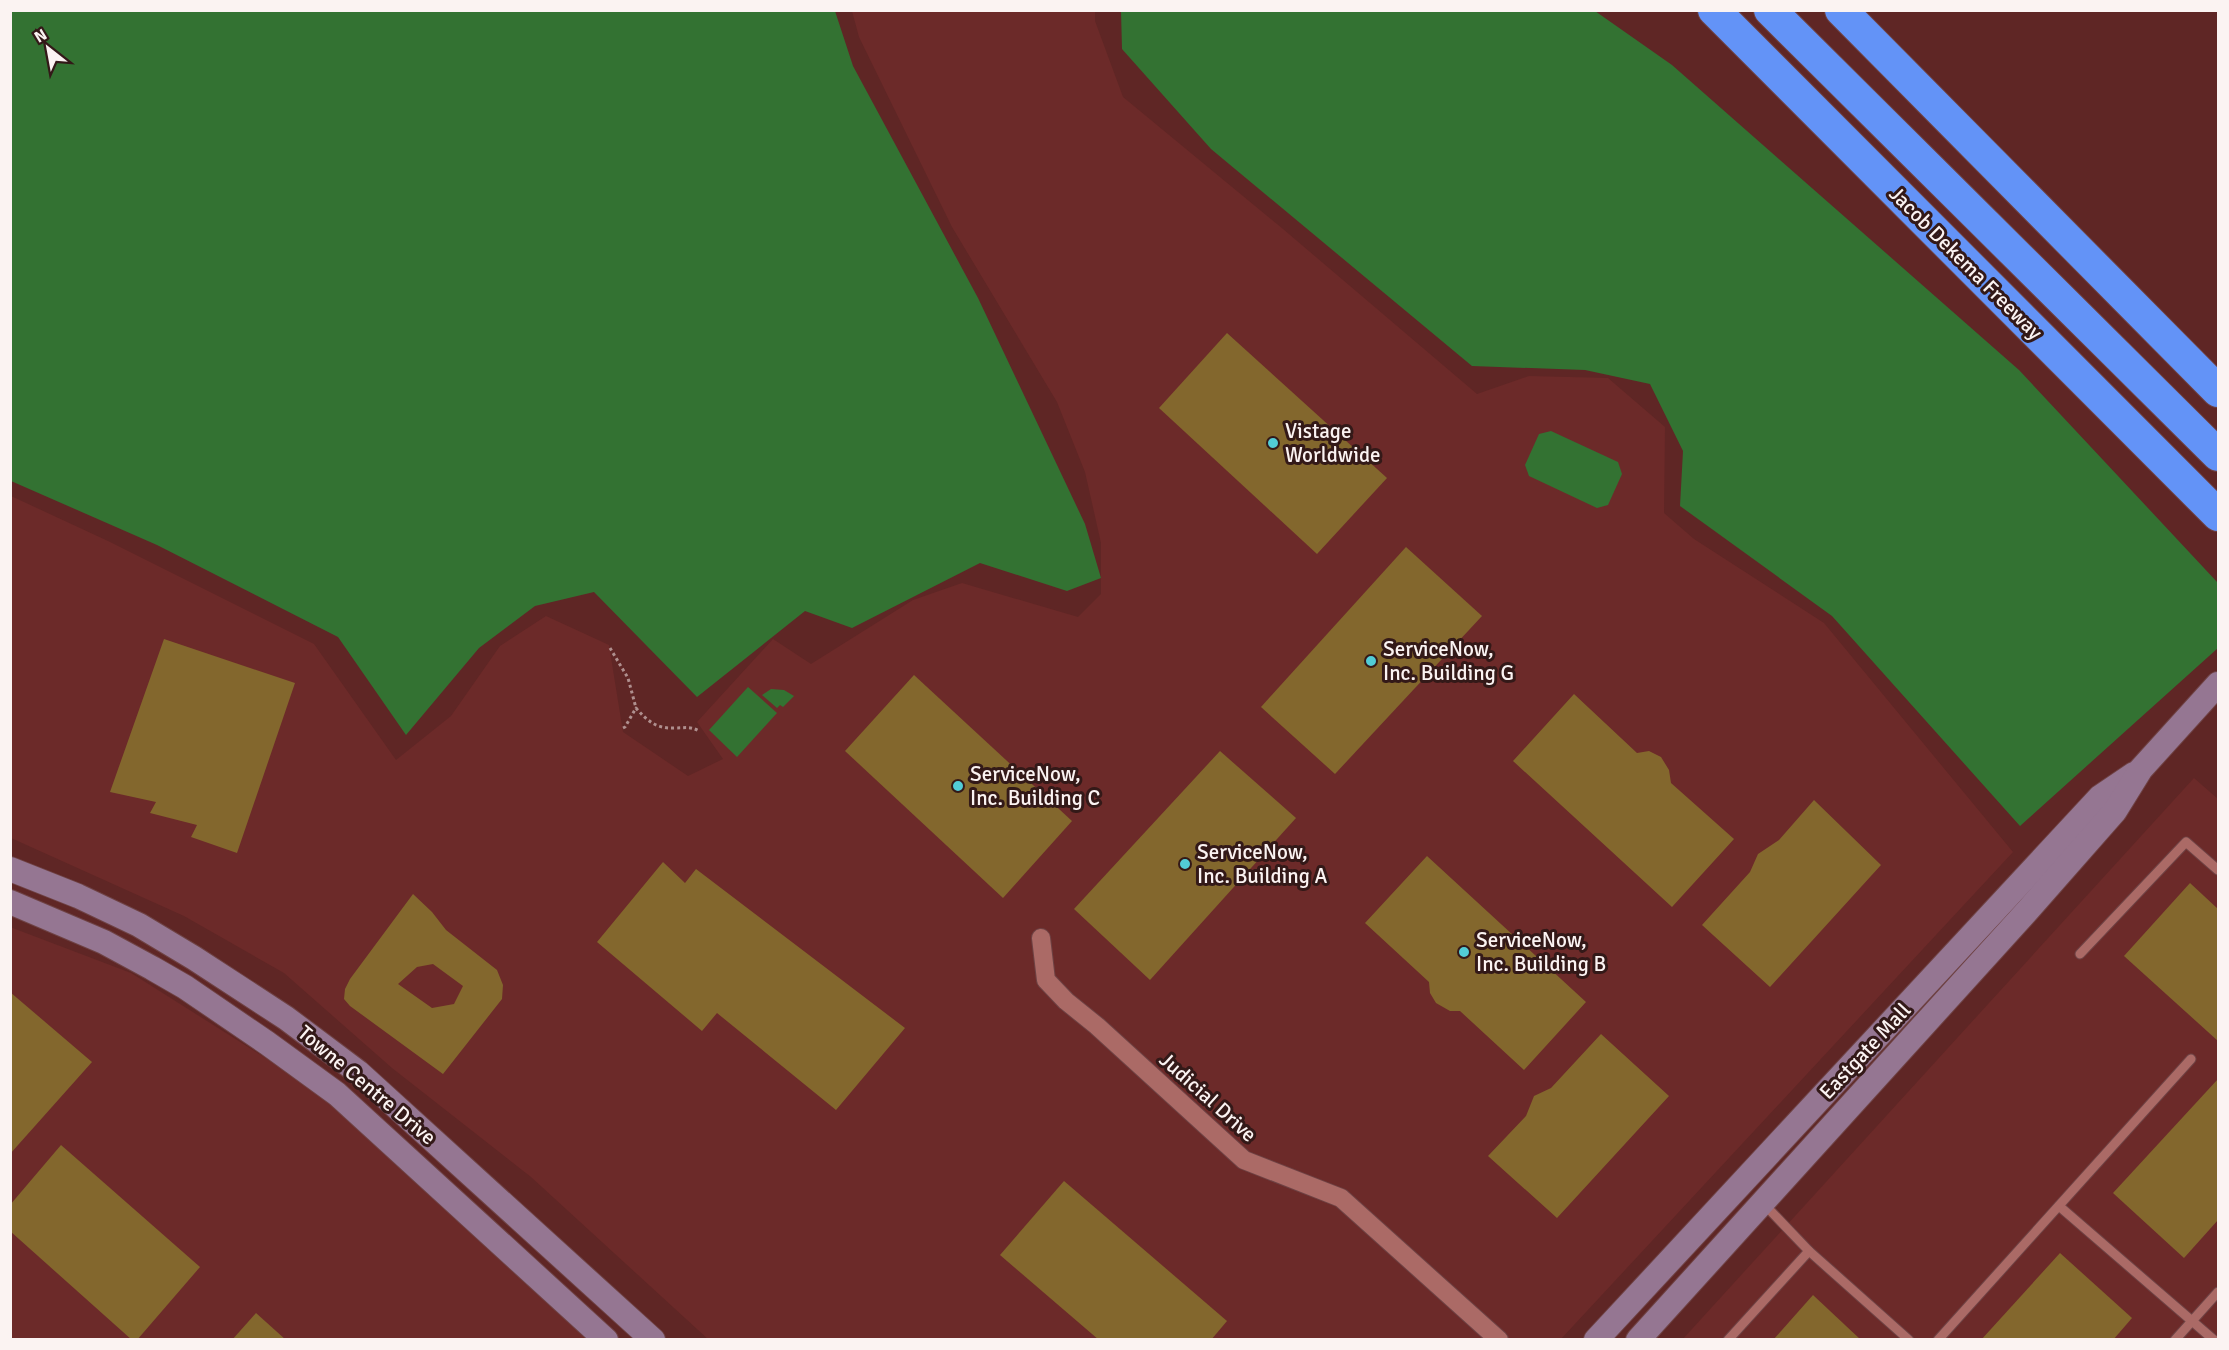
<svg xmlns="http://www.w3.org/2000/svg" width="2229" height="1350" font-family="Signika,sans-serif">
<rect width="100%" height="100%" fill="#5f2625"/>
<g fill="#6c2a29">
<polygon points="1095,10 1095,21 1123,97 1283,229 1477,394 1529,376 1608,378 1665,427 1664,513 1694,539 1824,623 2013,852 1561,1339 709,1340 531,1177 392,1068 284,973 184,916 11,838 11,496 108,541 314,644 396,760 451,716 500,646 546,616 609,645 623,732 688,776 723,759 697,722 773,639 811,664 913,600 962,583 1078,617 1101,594 1101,543 1085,472 1057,402 952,227 859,37 852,11"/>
<polygon points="2194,778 2218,799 2218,1339 1682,1340"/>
<polygon points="10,927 131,973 332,1100 598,1339 11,1339"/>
</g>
<g fill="#337232">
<polygon points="11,10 835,11 853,66 978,298 1085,524 1101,578 1067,591 980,563 852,628 805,611 697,697 594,592 535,606 479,648 406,735 338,637 157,545 11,481"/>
<polygon points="1121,11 1595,11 1672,65 2019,370 2218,583 2218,648 2020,826 1832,616 1680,506 1683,451 1650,384 1585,370 1472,366 1211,149 1122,49"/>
<polygon points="1551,431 1618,462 1622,474 1608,505 1597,508 1529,476 1525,465 1539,434"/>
<polygon points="748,687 777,713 737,757 709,730"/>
<polygon points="771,689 784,690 794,696 783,707 780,705 777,708 762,695"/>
</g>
<g fill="#83672d" fill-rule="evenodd">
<polygon points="1227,333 1387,478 1317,554 1159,408"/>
<polygon points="1406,547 1482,616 1335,774 1261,707"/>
<polygon points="164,639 295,683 237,853 191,837 197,825 150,813 156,802 110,792"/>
<polygon points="914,675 1072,821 1003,898 845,751"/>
<polygon points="1574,694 1637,753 1649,751 1661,757 1669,770 1671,783 1734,839 1672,907 1513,761"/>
<polygon points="1220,751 1296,818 1150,980 1074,909"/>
<polygon points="1814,800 1881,865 1770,987 1702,925 1750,872 1758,854 1779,840"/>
<polygon points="1427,856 1586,1002 1524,1070 1460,1011 1450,1011 1436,1003 1430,993 1429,982 1365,923"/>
<polygon points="663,862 685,883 696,869 905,1028 836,1110 717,1013 702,1031 597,942"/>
<polygon points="2190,883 2218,909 2218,1041 2124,956"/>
<path d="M413,894l19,18 14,18 51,40 6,15 -1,14 -59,75 -93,-68 -6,-7 1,-10 5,-10zM433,964l30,22 -9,18 -22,4 -34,-24 19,-17z"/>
<polygon points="10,992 92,1062 10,1154"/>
<polygon points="1601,1034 1669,1096 1557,1218 1488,1156 1526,1116 1534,1096 1551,1088"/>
<polygon points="2218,1079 2218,1220 2184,1258 2113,1193"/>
<polygon points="61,1145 200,1267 137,1340 132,1340 10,1231 10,1205"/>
<polygon points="1064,1181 1227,1321 1211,1340 1099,1340 1000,1255"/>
<polygon points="2060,1253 2132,1318 2113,1340 1981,1340"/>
<polygon points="1813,1295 1861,1340 1773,1340"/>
<polygon points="256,1313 286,1340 232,1340"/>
</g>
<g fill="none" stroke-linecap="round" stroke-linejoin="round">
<g stroke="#6e4244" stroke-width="11">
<g id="lane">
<polyline points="2080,954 2186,842 2218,870"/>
<polyline points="1764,1204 1809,1251 1909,1340"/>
<polyline points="2059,1206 2214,1340"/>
<polyline points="1728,1340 1809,1251"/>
<polyline points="1938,1340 2191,1059"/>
<polyline points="2175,1340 2218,1292"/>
</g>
</g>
<g stroke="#6e4244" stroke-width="20">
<polyline id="street" points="1041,938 1046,980 1066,1001 1097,1026 1244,1160 1341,1198 1499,1340"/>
</g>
<g stroke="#6e4244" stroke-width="26">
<g id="secondary">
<polyline points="10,869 78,896 139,925 194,958 286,1018 358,1072 653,1340"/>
<polyline points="10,902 104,942 152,968 185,987 267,1043 337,1094 606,1340"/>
<polyline points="1596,1340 2100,797 2134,774"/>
<polyline points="1638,1340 2028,910 2115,811 2141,769 2218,684"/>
</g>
</g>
<g stroke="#6e4244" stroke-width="34">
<g id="highway">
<polyline points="1714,10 2218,515"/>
<polyline points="1770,10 2218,455"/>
<polyline points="1841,10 2218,391"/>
</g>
</g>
<g stroke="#af8f8e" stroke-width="3" stroke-dasharray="3 3" stroke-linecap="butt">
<polyline points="610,648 628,678 636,708"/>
<path d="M623,728l2,-1 11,-19c11,13 21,21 39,20 10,0 15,-2 24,3"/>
</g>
<use href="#lane" stroke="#ab6a66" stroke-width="9"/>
<use href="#street" stroke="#ab6a66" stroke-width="18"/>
<use href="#secondary" stroke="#957692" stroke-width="24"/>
<use href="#highway" stroke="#6393f7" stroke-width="32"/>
</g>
<g fill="#52ccd6" stroke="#331918" stroke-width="2">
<circle cx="1273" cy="443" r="6"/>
<circle cx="1371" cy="661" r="6"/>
<circle cx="958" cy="786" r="6"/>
<circle cx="1185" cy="864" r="6"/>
<circle cx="1464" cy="952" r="6"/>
</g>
<g text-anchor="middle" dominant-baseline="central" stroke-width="6" stroke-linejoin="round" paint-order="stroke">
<g font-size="21" fill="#fbf3f2" stroke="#331918">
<text transform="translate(1966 263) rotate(45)">Jacob Dekema Freeway</text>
<text transform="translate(1865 1051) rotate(-47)">Eastgate Mall</text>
<text transform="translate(367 1085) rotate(40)">Towne Centre Drive</text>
<text transform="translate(1208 1097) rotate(42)">Judicial Drive</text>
</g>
<g font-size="21" fill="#fbf3f2" stroke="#331918" text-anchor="start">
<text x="1285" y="431">Vistage<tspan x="1285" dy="24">Worldwide</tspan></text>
<text x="1383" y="649">ServiceNow,<tspan x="1383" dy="24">Inc. Building G</tspan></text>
<text x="970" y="774">ServiceNow,<tspan x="970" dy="24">Inc. Building C</tspan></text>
<text x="1197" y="852">ServiceNow,<tspan x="1197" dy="24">Inc. Building A</tspan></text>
<text x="1476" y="940">ServiceNow,<tspan x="1476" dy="24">Inc. Building B</tspan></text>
</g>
</g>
<rect width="2229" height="1350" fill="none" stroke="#fbf3f2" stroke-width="24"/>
<g transform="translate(48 48) rotate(329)" stroke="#331918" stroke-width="4.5" paint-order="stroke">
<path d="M0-4.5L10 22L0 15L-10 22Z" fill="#fbf3f2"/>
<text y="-9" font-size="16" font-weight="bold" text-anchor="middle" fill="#fbf3f2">N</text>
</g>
</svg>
